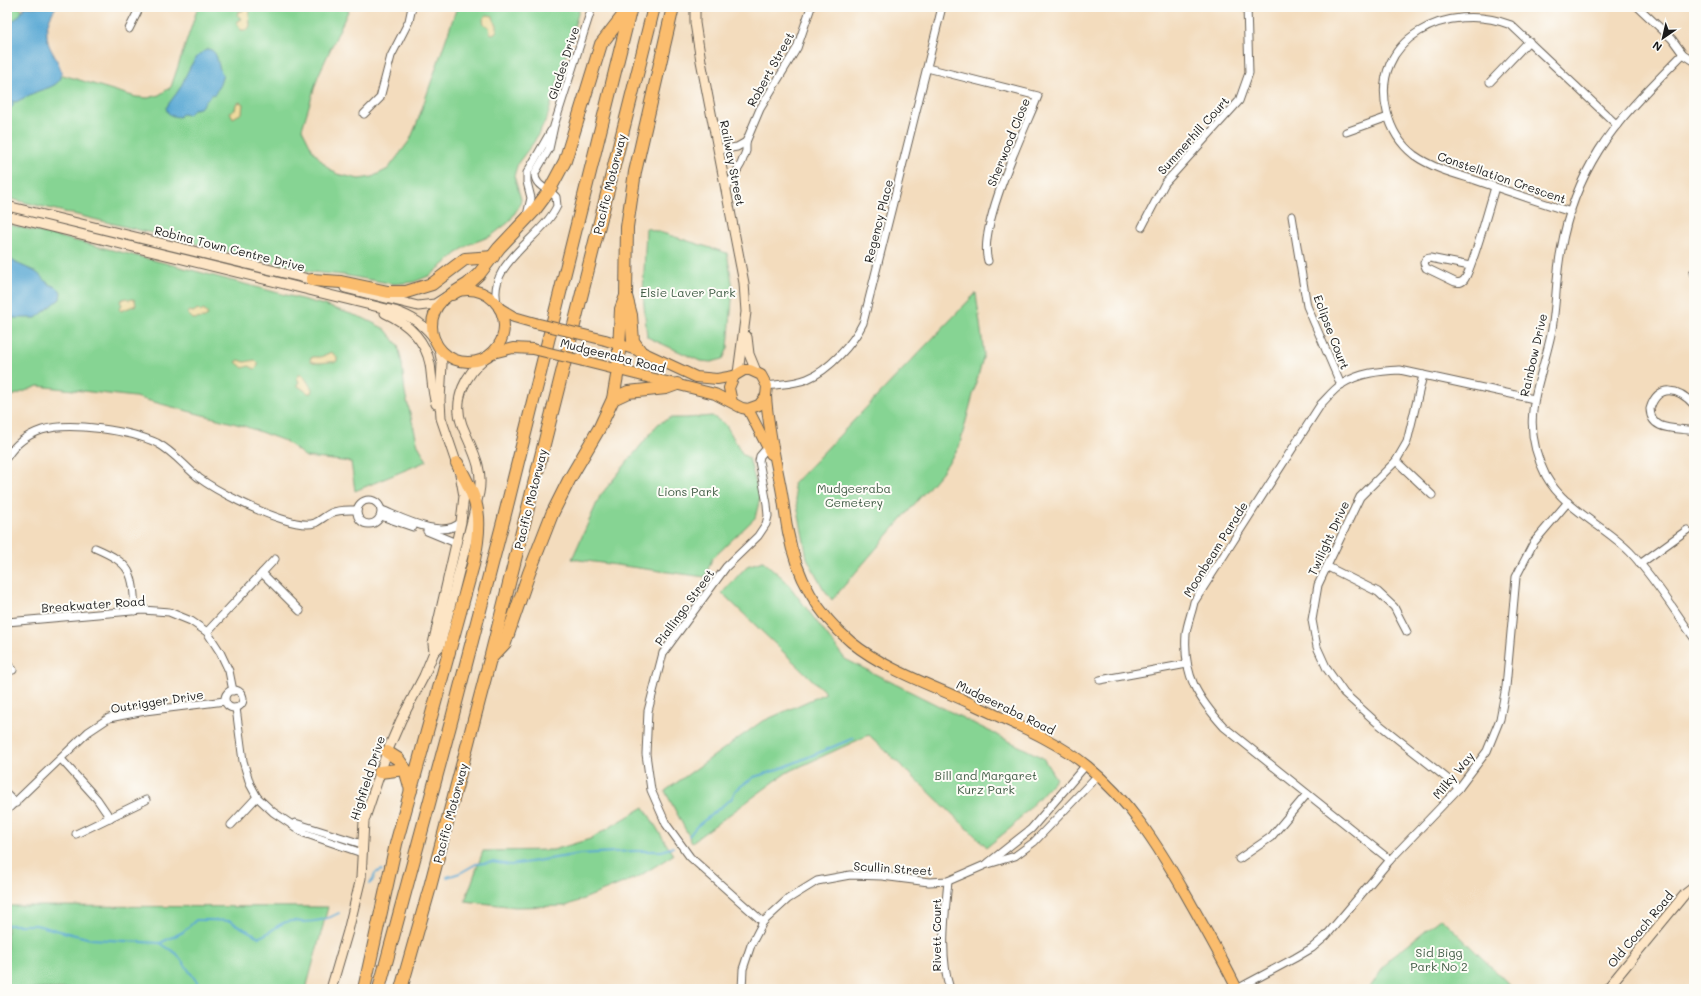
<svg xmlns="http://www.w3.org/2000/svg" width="1701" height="996" font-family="Mali,sans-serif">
<rect width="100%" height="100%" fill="#fdfcf7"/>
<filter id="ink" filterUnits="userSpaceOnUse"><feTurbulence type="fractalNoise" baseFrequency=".025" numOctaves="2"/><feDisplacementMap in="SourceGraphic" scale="8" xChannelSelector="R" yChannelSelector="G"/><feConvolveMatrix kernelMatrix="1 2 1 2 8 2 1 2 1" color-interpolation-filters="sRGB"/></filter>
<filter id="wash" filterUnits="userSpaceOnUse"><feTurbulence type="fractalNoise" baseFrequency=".012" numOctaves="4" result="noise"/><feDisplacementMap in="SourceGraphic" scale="16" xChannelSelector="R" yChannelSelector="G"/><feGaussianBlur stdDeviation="0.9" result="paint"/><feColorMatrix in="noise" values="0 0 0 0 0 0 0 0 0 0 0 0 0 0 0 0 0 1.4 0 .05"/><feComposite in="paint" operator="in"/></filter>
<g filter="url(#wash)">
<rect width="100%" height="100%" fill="#f3dcbd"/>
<g fill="#86d493" stroke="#517858">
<polygon points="7,7 20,7 53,72 136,97 148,98 159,95 171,87 198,7 350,7 318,76 302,129 313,151 328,168 337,174 359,179 372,177 388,169 410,140 417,123 457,7 580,7 547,118 534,142 518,163 514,176 521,199 520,205 509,222 491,236 470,244 461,250 431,275 414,282 394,284 343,275 312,272 7,198"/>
<polygon points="7,224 165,263 324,305 363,318 385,329 398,345 402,364 405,393 418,445 427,461 355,491 351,462 306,457 285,441 244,426 135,397 38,386 7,398"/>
<polygon points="646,228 727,253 733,288 728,348 723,359 711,362 700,361 647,337 643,295"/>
<polygon points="976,293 984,354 959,447 942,472 832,600 823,588 807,558 793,484"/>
<polygon points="712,416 726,425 743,455 749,458 760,498 755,518 712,559 705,577 572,559 600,496 658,424 670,418 687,418"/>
<polygon points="763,561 785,580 845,659 1043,758 1056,779 1013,826 987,847 869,735 786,773 692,842 665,791 761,722 826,693 722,593 747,566"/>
<polygon points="644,807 673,855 638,877 566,906 515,907 465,901 483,851 553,850 590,839"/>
<polygon points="7,906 328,907 306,989 7,989"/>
<polygon points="1441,918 1514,989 1369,989 1389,959"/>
</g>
<g fill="#eeda9e" stroke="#857b5d">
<polygon points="242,7 251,7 249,14 250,26 247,30 241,30 237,25 238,21 242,19 237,15 239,11 243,11"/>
<polygon points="487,15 493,16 494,21 497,25 497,31 493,34 490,33 489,27 484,24 483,19"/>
<polygon points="240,102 243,104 242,113 233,118 230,112 235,110 236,104"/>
<polygon points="127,298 129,300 132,299 135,300 136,305 121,311 119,309 122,305 120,301 123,299"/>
<polygon points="198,309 201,312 203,310 206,312 208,315 205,318 193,319 187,313 189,311 193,312"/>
<path d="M331,352l6,5v4l-2,1c-8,-1 -16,3 -24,-1l-1,-3 3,-1h8z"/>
<polygon points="239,360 245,362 255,360 258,363 258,366 255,369 249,366 243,368 236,362"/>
<polygon points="299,375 303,375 312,389 311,393 308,393 297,385 299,382 297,378"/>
</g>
<g fill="#5aa9d4" stroke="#3b6278">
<path d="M24,7h32c-8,12 -11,22 -8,35 2,10 21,31 10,40 -6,6 -15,7 -22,10 -7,3 -13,7 -20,10l-4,-1 2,4 -7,6v-87c8,-4 14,-8 17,-17z"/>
<path d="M208,49c12,2 8,17 15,26l-3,9 -5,10 -4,1 -11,13 -6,1 -6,6 -6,-1 -3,3c-6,-1 -11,-1 -13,-9 4,-7 10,-13 14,-20 8,-15 11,-31 28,-39z"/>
<path d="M7,255c7,9 17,11 27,16 6,3 9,9 14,12 5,4 10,3 13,9l-1,7 -24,19h-29z"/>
</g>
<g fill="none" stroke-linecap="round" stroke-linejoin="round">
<g stroke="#5aa9d4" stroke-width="2">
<polyline points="689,836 696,827 732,798 735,791 741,786 754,777 777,770 854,738"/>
<polyline points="447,877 460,873 476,864 492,862 511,865 580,854 633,851 662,851 673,847"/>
<polyline points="369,884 373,880 375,873 382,870"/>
<polyline points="7,925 36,925 91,939 160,943 177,954 202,989"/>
<path d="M160,943l23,-11 13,-12h14l20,1 29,16c13,-4 15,-11 27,-15 5,-2 11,-1 16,0 14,0 25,-2 37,-9"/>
</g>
</g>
</g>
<g filter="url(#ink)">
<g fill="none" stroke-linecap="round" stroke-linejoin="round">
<g stroke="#675f54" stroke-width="9">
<g id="street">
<polyline points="1638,7 1672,39 1683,54 1694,61"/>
<polyline points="129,29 140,7"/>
<path d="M1683,54c-29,30 -62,61 -84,96 -19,30 -32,65 -38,100 -6,29 -4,60 -11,89 -12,52 -31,84 -4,137 19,34 58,49 84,76 23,24 44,58 64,86"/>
<path d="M927,68l111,28c-14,35 -61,132 -50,165"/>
<polyline points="1490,82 1529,41"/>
<polyline points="364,114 380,98 391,56 409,21 412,7"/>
<polyline points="1346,132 1388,117"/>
<polyline points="719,150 737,147 746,142"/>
<polyline points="726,189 741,164 746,151 746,142 760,109 797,48 811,7"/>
<path d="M1571,212c-32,-10 -64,-21 -96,-32 -20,-6 -43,-12 -61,-25 -14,-11 -23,-26 -27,-43 -18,-73 61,-112 124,-87l106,100"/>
<polyline points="527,215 531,198 527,182 527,173 551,131"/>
<polyline points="1292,216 1307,306 1341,385"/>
<polyline points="1142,227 1165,183 1239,101 1249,73 1247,7"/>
<path d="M1470,266l-40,-8 -4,1 -2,4 2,5 29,14c3,1 6,1 9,-2 6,-6 27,-79 31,-93"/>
<polyline points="1693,273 1694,272"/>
<path d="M498,306c-14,-42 44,-67 59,-100l-1,-9c-7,-8 -22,-11 -21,-24l14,-24 5,-23 38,-119"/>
<polyline points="1423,375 1407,442 1396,461 1360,497 1318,585 1312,620 1317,647 1327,669 1344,693 1375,721 1459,788"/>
<path d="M767,386c13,-2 28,-2 40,-7 21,-8 46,-35 56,-56l79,-316"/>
<path d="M1694,405c-15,-17 -36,-22 -44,4 1,24 28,18 44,22"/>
<path d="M7,457c8,-13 20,-22 35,-27 27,-9 90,1 115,13 17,9 27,23 42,35 19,14 60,34 83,41 9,3 24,7 33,4 6,-3 10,-7 16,-10 8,-4 17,-3 26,-3"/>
<polyline points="1396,461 1432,495"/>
<circle cx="369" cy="512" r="12"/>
<path d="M382,510c20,8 61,30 79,12"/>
<polyline points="381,516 413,527"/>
<polyline points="427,531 456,543"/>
<path d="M95,548c37,16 38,24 40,63"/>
<polyline points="1640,564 1687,530"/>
<polyline points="1328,567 1378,592 1394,607 1407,632"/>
<polyline points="262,573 300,611"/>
<polyline points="7,622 143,610 169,612 191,621 207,632 220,652 229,671 233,691"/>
<polyline points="207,632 275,559"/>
<polyline points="7,663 13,670"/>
<polyline points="1100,680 1187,664"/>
<circle cx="234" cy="699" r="9"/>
<polyline points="236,708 243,761 250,784 257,797 273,812 304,833 362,853"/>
<polyline points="61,759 97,799 110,818"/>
<polyline points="7,794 16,803"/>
<polyline points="7,810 88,732 109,718 145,711 225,701"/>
<polyline points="295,823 362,844"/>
<polyline points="231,825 257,797"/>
<polyline points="76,834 146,800"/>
<polyline points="1239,859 1271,837 1307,794"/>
<path d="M1390,860l-166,-133c-26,-29 -41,-51 -38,-93 1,-10 6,-22 8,-32l127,-198c6,-6 13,-15 21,-20 17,-11 37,-13 58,-14l134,29"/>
<polyline points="988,863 1031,829 1086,765"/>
<path d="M948,881c-3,35 -9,74 2,108"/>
<polyline points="763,922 690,857 666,824 651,790 646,754 648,711 663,653 726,567 758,536 766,524 768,516 767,504 759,461 760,456 767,448"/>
<polyline points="742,989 743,969 751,945 763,922 788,899 817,881 850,875 882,876 929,882 948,881 985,865 1015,856 1034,842 1098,775"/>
<polyline points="1237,989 1295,958 1312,948 1326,936 1390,860 1459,788 1487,751 1500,719 1506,687 1516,577 1534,542 1568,502"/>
</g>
</g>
<g stroke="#675f54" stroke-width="11">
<g id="secondary">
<polyline points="695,7 695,23 701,61 744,283 746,312 738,373"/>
<polyline points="7,206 317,281"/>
<path d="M7,216l388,95c17,6 31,14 41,30"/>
<polyline points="345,288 418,306 435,304 446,297"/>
<path d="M385,313c22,10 40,26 45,51 2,13 2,27 6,40"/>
<polyline points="747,337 749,354 756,371"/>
<polyline points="434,652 433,644 461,522 464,496 460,474 441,418 440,400 442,364 439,348"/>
<path d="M331,989l17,-58 13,-53 3,-57 23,-69 14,-32 23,-44 10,-24 6,-6 39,-153c5,-26 -8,-45 -17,-68 -10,-26 4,-51 24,-68"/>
<polyline points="1607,989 1685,894 1694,887"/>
</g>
</g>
<g stroke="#675f54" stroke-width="12">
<g id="primary">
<circle cx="468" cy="326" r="36"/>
<polyline points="499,308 514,317 535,323"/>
<polyline points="605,340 640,351 696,377 717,379 734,376"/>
<polyline points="493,353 513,348 533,349"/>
<polyline points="583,361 715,394 742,408 748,409 759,405 766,396 767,386 761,375 750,370 744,370 734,376 729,388 732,402"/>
<path d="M766,396c2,32 9,61 15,92 3,15 4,29 7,44 8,43 29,82 63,110 33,27 80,43 119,61 39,19 83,35 117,63 43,35 71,80 98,127 18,32 36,63 52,96"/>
<polyline points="748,409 771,454"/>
</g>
</g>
<g stroke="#675f54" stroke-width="14">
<g id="highway">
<polyline points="312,280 341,282 388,292 406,292 432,284 465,259 493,257"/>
<polyline points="452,294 468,284 479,274 499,248 534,211 549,191 565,161 601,44 629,8"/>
<polyline points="640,351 633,341 631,315 626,296 627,227 635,172 673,7"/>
<polyline points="613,399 628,392 666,388 677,384"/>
<polyline points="491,658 505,643 529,573 552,514 569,480 600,427 613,399 618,370 621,309 626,296"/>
<polyline points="387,752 398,759 405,769"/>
<polyline points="380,772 405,769 411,790"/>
<path d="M364,989l32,-145 77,-279c10,-47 7,-61 -16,-102"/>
<polyline points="379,989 451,722 505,514 631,7"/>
<polyline points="401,989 430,887 490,659 654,7"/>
</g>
</g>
<use href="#street" stroke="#fff" stroke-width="7"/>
<use href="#secondary" stroke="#fde5c5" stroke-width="9"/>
<use href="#primary" stroke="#fbbd6e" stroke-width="10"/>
<use href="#highway" stroke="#fbbd6e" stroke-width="12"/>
<g stroke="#675f54" stroke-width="12" stroke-linecap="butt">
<g id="primary-bridge">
<polyline points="535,323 605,340"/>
<polyline points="533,349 583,361"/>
</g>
</g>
<use href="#primary-bridge" stroke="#fbbd6e" stroke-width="10"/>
</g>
</g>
<g text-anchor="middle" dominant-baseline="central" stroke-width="4" stroke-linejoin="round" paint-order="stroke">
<g font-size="12" fill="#1c1c1c" stroke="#fdfcf7">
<text transform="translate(563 63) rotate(-72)">Glades Drive</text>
<text transform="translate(770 69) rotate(-61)">Robert Street</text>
<text transform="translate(1193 135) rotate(-48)">Summerhill Court</text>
<text transform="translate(1008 142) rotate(-68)">Sherwood Close</text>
<text transform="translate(733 163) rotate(79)">Railway Street</text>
<text transform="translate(1502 177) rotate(19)">Constellation Crescent</text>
<text transform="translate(609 184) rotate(-76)">Pacific Motorway</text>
<text transform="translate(878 221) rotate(-76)">Regency Place</text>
<text transform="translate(230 248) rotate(14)">Robina Town Centre Drive</text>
<text transform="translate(1332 332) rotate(69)">Eclipse Court</text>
<text transform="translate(613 355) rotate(14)">Mudgeeraba Road</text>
<text transform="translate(1533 355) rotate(-77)">Rainbow Drive</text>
<text transform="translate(530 499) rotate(-76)">Pacific Motorway</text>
<text transform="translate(1328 538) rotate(-65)">Twilight Drive</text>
<text transform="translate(1215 549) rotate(-58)">Moonbeam Parade</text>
<text transform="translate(93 604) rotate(-4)">Breakwater Road</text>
<text transform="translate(684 607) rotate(-54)">Piallingo Street</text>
<text transform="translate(157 701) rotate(-9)">Outrigger Drive</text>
<text transform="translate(1006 707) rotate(26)">Mudgeeraba Road</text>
<text transform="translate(1453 775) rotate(-50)">Milky Way</text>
<text transform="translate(367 778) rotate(-72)">Highfield Drive</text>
<text transform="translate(450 813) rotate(-75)">Pacific Motorway</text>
<text transform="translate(893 868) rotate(4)">Scullin Street</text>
<text transform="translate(1640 929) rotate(-50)">Old Coach Road</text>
<text transform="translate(936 935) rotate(-90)">Rivett Court</text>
</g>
<g font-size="12" fill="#415c46" stroke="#fdfcf7">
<text x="688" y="292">Elsie Laver Park</text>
<text x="854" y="488">Mudgeeraba<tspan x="854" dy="14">Cemetery</tspan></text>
<text x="688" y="491">Lions Park</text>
<text x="986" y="775">Bill and Margaret<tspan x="986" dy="14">Kurz Park</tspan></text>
<text x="1439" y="952">Sid Bigg<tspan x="1439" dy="14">Park No 2</tspan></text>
</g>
</g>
<rect width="1701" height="996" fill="none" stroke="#fdfcf7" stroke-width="24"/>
<g transform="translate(1663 38) rotate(214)" stroke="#fdfcf7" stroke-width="3" paint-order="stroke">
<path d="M0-3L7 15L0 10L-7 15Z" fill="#1c1c1c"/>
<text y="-6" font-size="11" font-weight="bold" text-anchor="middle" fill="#1c1c1c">N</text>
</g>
</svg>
